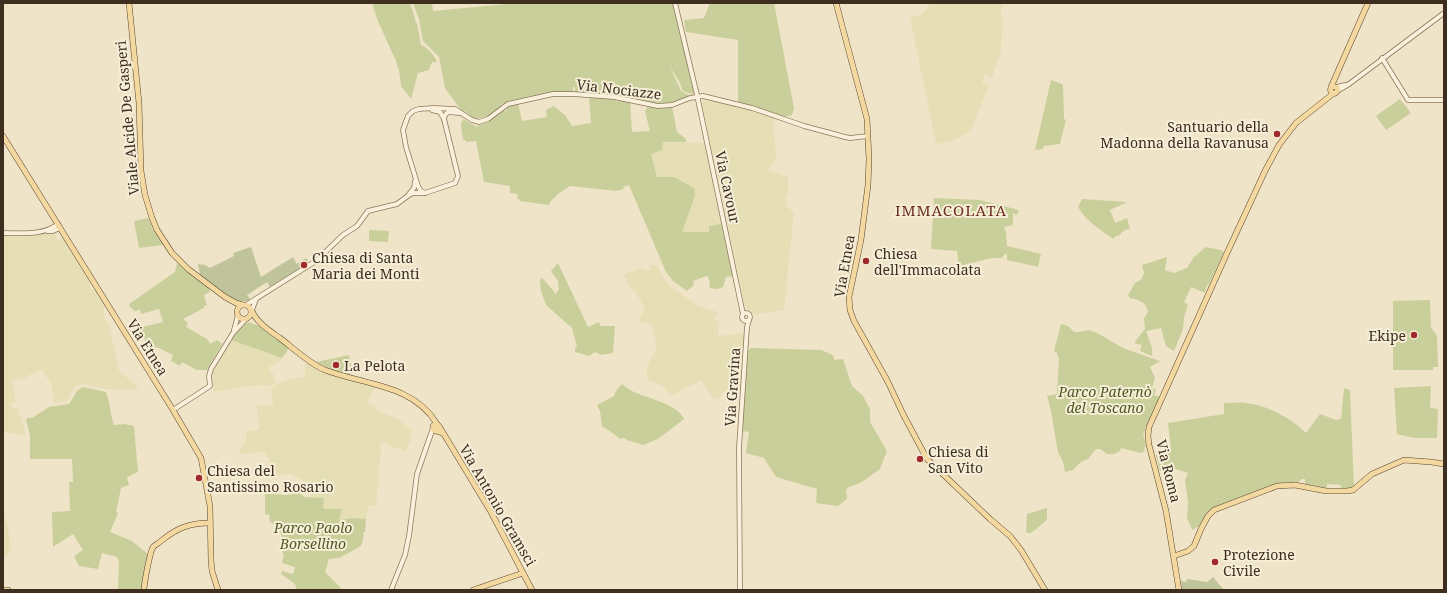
<svg xmlns="http://www.w3.org/2000/svg" width="1447" height="593" font-family="'Noto Serif',serif">
<rect width="100%" height="100%" fill="#f0e4c8"/>
<g fill="#e6deb5">
<polygon points="928,3 1002,3 1001,16 1004,17 1002,26 1001,52 992,77 984,74 982,83 989,85 971,130 966,134 954,140 939,144 936,142 935,138 910,18 921,15 929,7"/>
<polygon points="708,98 751,110 773,117 776,158 768,170 788,177 788,194 786,197 787,206 794,213 784,310 756,314 749,312 745,306 702,104 703,101"/>
<polygon points="663,142 704,143 721,224 710,226 709,232 682,232 695,196 674,177 657,177 651,154 662,150"/>
<polygon points="55,234 57,240 64,238 92,283 90,284 90,289 95,290 104,304 104,316 106,321 108,321 119,371 139,388 130,390 106,389 84,384 74,387 67,401 54,403 51,384 42,370 27,376 27,378 12,381 16,402 9,405 13,408 18,408 26,435 3,432 3,235"/>
<polygon points="650,265 656,265 665,280 671,287 698,306 718,312 714,318 719,323 718,336 745,333 744,350 742,353 743,357 742,371 741,374 742,374 741,387 730,388 721,394 721,396 714,400 701,380 671,396 663,386 648,380 646,368 657,348 653,327 647,323 640,323 639,319 645,308 634,290 630,288 624,274 644,268 645,271 650,270"/>
<polygon points="231,340 282,358 277,363 269,367 270,372 273,373 276,383 275,385 250,386 214,392 212,374"/>
<polygon points="308,362 376,387 371,393 367,403 376,406 375,410 398,419 412,431 410,441 405,451 387,445 386,442 380,444 381,447 376,506 369,505 366,519 352,518 339,520 323,507 324,499 311,497 309,484 291,474 278,476 264,472 270,460 264,452 244,454 239,453 246,439 247,431 259,430 257,405 273,406 271,388 274,388 277,384 290,379 305,377 305,364"/>
<polygon points="3,511 8,527 11,550 9,549 10,552 4,559 3,566"/>
</g>
<g fill="#c9cf9b">
<path d="M372,3h38l5,15v2l2,4 4,21c6,2 13,10 16,17h-5l-3,8 -11,3 -7,26 -10,-13 -2,-16 -3,-9 -19,-42z"/>
<path d="M413,3h19l1,8 84,-8h156l21,90 -3,1 -8,-3 -4,-10 -9,-14 11,24 10,5 -18,7 -10,2 -88,-12v-6h-2v6h-10l-1,-2 -3,2 -54,12 -4,-2v4c-12,9 -25,18 -36,4h-2l-2,-1 -16,-22 -6,-31 -16,-16 -4,-22z"/>
<polygon points="710,3 774,3 794,108 792,115 784,117 738,103 738,40 686,32 684,20 704,18"/>
<polygon points="1051,80 1062,84 1063,85 1064,119 1066,120 1060,144 1044,146 1043,149 1035,150"/>
<path d="M589,97l26,2 1,3 3,-2 11,1 2,31 18,-1 -5,-20 3,-5h24l5,26 9,7v3h-23l-1,8 -11,4 6,23h17l20,11 1,8 -13,36h27v-6l12,-2 12,52 -7,1 -3,10c-4,2 -10,3 -14,0l1,-6 -3,-5 -14,5 1,4 -7,6 -14,-10 -7,-9 -37,-87 -6,2 1,2 -8,2 -46,-5 -12,8 -8,8 -1,3 -29,-4 -1,-2h-2l1,-5 -8,-1v-7l-26,-4 -8,-41 -10,1 -1,-2h-2l-2,-16 2,-5 14,8 2,-2 7,-2 18,-13 1,1h2l-1,-4 12,-4 4,18 25,-4 -1,-7 8,-4 11,9 7,11 19,-3z"/>
<polygon points="1400,99 1411,113 1386,130 1376,116"/>
<polygon points="934,198 980,200 1019,210 1017,215 1013,213 1013,225 1004,227 1006,232 1007,246 1041,254 1038,267 1007,260 1007,253 1003,256 1002,258 992,258 959,266 957,251 931,249"/>
<path d="M1082,199l45,3 -17,8 5,13 12,-5 3,11c-3,0 -8,2 -10,6l-4,1 -3,3c-12,-9 -27,-18 -35,-32z"/>
<polygon points="148,218 154,232 163,245 139,248 134,221"/>
<polygon points="369,230 389,231 388,242 369,241"/>
<path d="M1206,247l15,3 3,2 -15,32 -2,1 -2,8 -14,-6 -7,15 4,3 -4,12 -1,12 -9,22 -8,-5 -5,-18 -15,3 6,17v8l-12,-5 2,-6 -8,-2 11,-14 -1,-11 4,-6c-2,-11 -9,-12 -18,-14l-2,-3 7,-12 6,-3 3,-7 -2,-8 25,-8 -2,13 9,3 13,-5 7,-11z"/>
<polygon points="177,263 209,288 210,292 204,295 207,305 204,306 204,308 183,319 188,323 186,327 207,339 210,344 217,340 222,344 207,370 197,370 182,362 180,366 171,361 173,355 157,347 153,350 150,355 141,329 142,327 163,322 159,309 141,314 140,310 135,311 130,307 129,304 175,272"/>
<polygon points="558,263 588,327 599,322 601,326 615,326 613,353 602,355 595,352 589,356 575,352 575,348 577,347 572,328 546,305 541,291 540,280 542,278 544,280 556,294 559,289 558,282 559,282 551,271"/>
<polygon points="1430,300 1431,327 1437,336 1438,367 1433,367 1433,370 1393,370 1393,301"/>
<path d="M248,322l12,4 29,22 -7,10 -51,-18c5,-7 9,-15 17,-18z"/>
<polygon points="1061,324 1068,326 1074,332 1079,332 1089,330 1099,334 1123,348 1160,361 1150,367 1155,378 1152,388 1156,390 1154,395 1160,397 1148,424 1145,427 1146,429 1143,434 1146,446 1144,448 1145,451 1140,453 1121,448 1120,451 1114,454 1107,454 1100,449 1096,449 1088,459 1081,462 1073,470 1065,472 1063,462 1058,452 1051,411 1047,396 1057,394 1059,360 1057,353 1054,351"/>
<polygon points="751,348 821,350 833,355 834,360 843,359 852,386 863,396 870,409 870,422 887,451 880,469 862,482 849,487 846,490 847,499 838,506 816,503 817,489 776,477 764,458 746,453 749,432 741,431 747,352"/>
<polygon points="349,355 353,373 348,374 330,369 316,362"/>
<path d="M622,384c3,2 6,5 10,7 14,7 46,13 52,28l-26,20 -15,6 -16,-5 -3,-2 -4,1 -6,-5 -12,-8 -2,-15 -3,-6 17,-9 2,-5z"/>
<polygon points="1431,386 1430,408 1438,409 1437,438 1414,438 1397,434 1394,388"/>
<path d="M83,387l23,5c4,11 4,22 8,33l10,-1 10,2 4,46 -11,5 2,8 -8,3 -5,24 2,1 -8,19 22,9 17,14 -7,35h-24l1,-29 -2,-4 -15,-4 -4,16 -19,-3 -5,-10 9,-6 -10,-16 -20,13 -1,-35 18,-1 -1,-29h4l-1,-23h-42v-24l-4,-15 1,-2h5l17,-11 20,-3 8,-13z"/>
<path d="M1344,388l6,2 4,96 -5,3h-8v-4l-14,-1v4l-22,-4v-5h-3l-5,4 -9,-1 -12,2 -66,26 -11,16 -7,4 -5,-12 1,-15 -3,-23 3,-7 -16,-5 -12,3 -4,-16 15,-5 -3,-27 56,-9v-11c7,0 15,-1 22,0 20,2 46,15 60,30l14,-19 16,6 5,-1z"/>
<path d="M265,493l21,2 13,-2 6,4 19,1 -1,9 1,2h18l-3,11 13,-2 14,1 -1,13h-2l1,3 -3,11 -22,12 -10,1 -4,13 16,16 -1,2h-43l-2,-6 -14,-10 1,-3 11,3 2,-7 -13,-4 2,-9 -1,-1c2,-19 -2,-20 -14,-33l1,-5 -5,-1z"/>
<polygon points="1047,508 1047,520 1031,533 1028,533 1026,532 1027,514"/>
</g>
<g fill="#bfc49a">
<path d="M251,247l10,30 32,-20 4,7 9,-6 3,5 -39,24 -3,-5 -20,13 4,5c-17,7 -38,-15 -51,-25l-2,-11 7,1 5,3 24,-12 -1,-3z"/>
<polygon points="1213,577 1224,590 1182,590 1181,581 1186,582 1187,579 1207,582"/>
</g>
<g fill="none" stroke-linecap="round" stroke-linejoin="round">
<g stroke="#8d765c" stroke-width="5.5">
<g id="minor">
<polyline points="675,3 697,95 743,314"/>
<polyline points="1382,58 1408,100 1444,100"/>
<polyline points="1337,87 1345,85"/>
<polyline points="1337,91 1349,84 1444,13"/>
<polyline points="444,119 445,115 448,112 459,113"/>
<polyline points="425,193 420,190 418,186 406,147 403,130 408,116 413,111 419,109 434,108 455,109 472,120 479,122 488,119 508,104 553,94 573,94 614,97 658,106 672,105 690,98 703,96 752,108 804,126 845,137 850,138 868,136"/>
<polyline points="409,194 414,188 415,181"/>
<polyline points="47,231 53,231 60,228"/>
<path d="M3,233c19,0 39,3 55,-9"/>
<polyline points="246,305 316,261 343,235 357,226 368,211 397,204 409,195 413,193 425,193 455,183 458,176 444,119 440,112 432,110"/>
<polyline points="252,310 256,299"/>
<circle cx="746" cy="317" r="4"/>
<polyline points="234,330 238,315"/>
<polyline points="173,410 210,386 209,376 211,369 233,333 246,319"/>
<polyline points="391,590 405,555 409,536 417,474 433,428"/>
<polyline points="740,590 739,448 747,327 749,320"/>
</g>
</g>
<g stroke="#5b4430" stroke-width="6">
<g id="major">
<polyline points="129,3 139,103 141,171 145,195 152,218 157,230 172,253 188,269 225,297 236,303 243,305"/>
<polyline points="836,3 867,119 869,159 868,185 861,240 849,297 850,310 854,321 888,382 903,414 927,459 990,519 1010,536 1021,550 1045,590"/>
<circle cx="1334" cy="90" r="3.5"/>
<polyline points="1331,87 1368,3"/>
<polyline points="3,136 173,410 201,458 210,506 211,560 212,571 218,590"/>
<circle cx="244" cy="312" r="7"/>
<path d="M252,311c5,12 18,20 28,27 13,10 30,26 45,32 39,15 88,14 112,54"/>
<polyline points="439,426 491,512 532,590"/>
<path d="M436,431l3,-4 -4,-3 -2,2v3c2,3 6,2 9,4"/>
<polyline points="1174,556 1188,551 1194,546 1201,529 1208,516 1214,510 1277,486 1295,485 1326,491 1347,491 1353,490 1372,474 1404,460 1431,462 1444,464"/>
<polyline points="3,590 8,590"/>
<path d="M144,590c0,-6 6,-38 9,-43 2,-2 6,-4 8,-6 16,-13 28,-18 49,-18"/>
<polyline points="473,590 523,573"/>
<polyline points="1179,590 1166,511 1149,445 1148,436 1149,427 1227,253 1265,171 1279,145 1296,123 1334,93"/>
</g>
</g>
<use href="#minor" stroke="#faf1dc" stroke-width="4"/>
<use href="#major" stroke="#f3d9a0" stroke-width="5"/>
</g>
<g fill="#9e2a2b" stroke="#f7eed8" stroke-width="1.5">
<circle cx="1277" cy="134" r="4"/>
<circle cx="866" cy="261" r="4"/>
<circle cx="304" cy="265" r="4"/>
<circle cx="1414" cy="335" r="4"/>
<circle cx="336" cy="365" r="4"/>
<circle cx="920" cy="459" r="4"/>
<circle cx="199" cy="478" r="4"/>
<circle cx="1215" cy="562" r="4"/>
</g>
<g text-anchor="middle" dominant-baseline="central" stroke-width="4" stroke-linejoin="round" paint-order="stroke">
<g font-size="14" fill="#3d2e20" stroke="#f7eed8">
<text transform="translate(619 89) rotate(7)">Via Nociazze</text>
<text transform="translate(127 118) rotate(-95)">Viale Alcide De Gasperi</text>
<text transform="translate(728 187) rotate(78)">Via Cavour</text>
<text transform="translate(844 266) rotate(-80)">Via Etnea</text>
<text transform="translate(148 347) rotate(58)">Via Etnea</text>
<text transform="translate(732 387) rotate(-86)">Via Gravina</text>
<text transform="translate(1169 471) rotate(76)">Via Roma</text>
<text transform="translate(498 505) rotate(60)">Via Antonio Gramsci</text>
</g>
<g font-size="14" fill="#3d2e20" stroke="#f7eed8" text-anchor="start">
<text x="1269" y="126" text-anchor="end">Santuario della<tspan x="1269" dy="16">Madonna della Ravanusa</tspan></text>
<text x="874" y="253">Chiesa<tspan x="874" dy="16">dell'Immacolata</tspan></text>
<text x="312" y="257">Chiesa di Santa<tspan x="312" dy="16">Maria dei Monti</tspan></text>
<text x="1406" y="335" text-anchor="end">Ekipe</text>
<text x="344" y="365">La Pelota</text>
<text x="928" y="451">Chiesa di<tspan x="928" dy="16">San Vito</tspan></text>
<text x="207" y="470">Chiesa del<tspan x="207" dy="16">Santissimo Rosario</tspan></text>
<text x="1223" y="554">Protezione<tspan x="1223" dy="16">Civile</tspan></text>
</g>
<g font-size="14" font-style="italic" fill="#4d5a26" stroke="#f7eed8">
<text x="1105" y="391">Parco Paternò<tspan x="1105" dy="16">del Toscano</tspan></text>
<text x="313" y="527">Parco Paolo<tspan x="313" dy="16">Borsellino</tspan></text>
</g>
<g font-size="15" letter-spacing="1" fill="#6b2e1e" stroke="#f7eed8">
<text x="951" y="210">IMMACOLATA</text>
</g>
</g>
<rect width="1447" height="593" fill="none" stroke="#3d2e20" stroke-width="8"/>
</svg>
